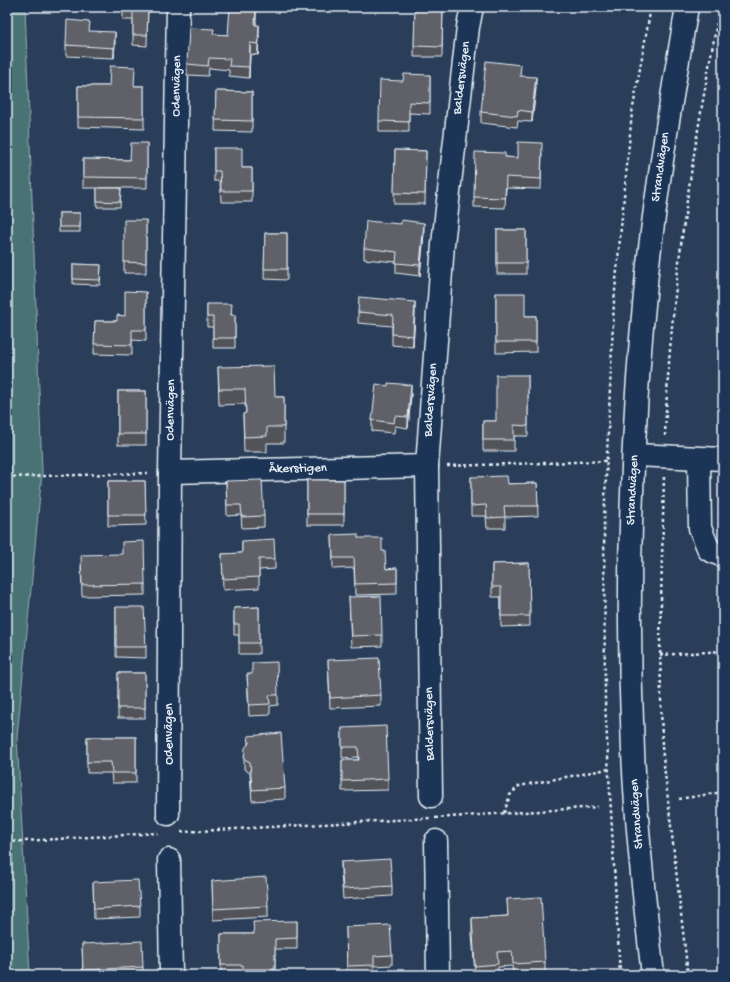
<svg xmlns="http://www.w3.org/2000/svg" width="730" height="982" font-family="'Gochi Hand',sans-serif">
<rect width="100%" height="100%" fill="#2a3e5a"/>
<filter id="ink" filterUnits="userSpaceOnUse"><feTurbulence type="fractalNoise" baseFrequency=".025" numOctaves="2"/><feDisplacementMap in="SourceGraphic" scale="8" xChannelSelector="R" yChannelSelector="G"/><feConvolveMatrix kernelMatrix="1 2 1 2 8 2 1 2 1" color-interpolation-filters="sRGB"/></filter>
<g filter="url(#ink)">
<polygon fill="#497275" stroke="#98b2b6" points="7,7 25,7 42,472 17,737 30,975 7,975"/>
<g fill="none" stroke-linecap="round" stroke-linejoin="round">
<g stroke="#e8f1f8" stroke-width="25">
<g id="minor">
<polyline points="635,455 723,459"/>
<polyline points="699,459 700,528 709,550 723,556"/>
<polyline points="170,472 427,466"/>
<polyline points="431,796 427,466 443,244 468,27 472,7"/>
<polyline points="168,814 170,472 178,7"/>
<polyline points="436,841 438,975"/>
<polyline points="169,860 171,975"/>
<path d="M653,975c-9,-75 -17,-149 -20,-224 -7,-158 -2,-321 14,-478 10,-89 25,-178 40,-266"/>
</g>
</g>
<g stroke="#e8f1f8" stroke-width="2.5" stroke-dasharray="3 3" stroke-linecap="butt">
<path d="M665,436c5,-145 28,-287 55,-429"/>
<polyline points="447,466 606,461"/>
<polyline points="7,477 148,473"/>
<polyline points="664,477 660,642 662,747 688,975"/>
<polyline points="660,655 723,651"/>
<polyline points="679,799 723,792"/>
<polyline points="504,813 510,795 519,786 608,769"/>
<polyline points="435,818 598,807"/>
<polyline points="181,832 430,818"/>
<polyline points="7,842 158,833"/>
<polyline points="620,975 605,702 604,521 614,301 632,113 651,7"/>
</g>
<use href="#minor" stroke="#1d3557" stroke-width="22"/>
</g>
<g fill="#515359" stroke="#e8f1f8" fill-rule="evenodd">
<polygon points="123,7 148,7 147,46 133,45 133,20 123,20"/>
<polygon points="256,7 256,25 259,36 258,55 250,54 249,78 229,76 229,70 209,68 208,76 187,75 187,64 213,34 228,35"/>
<polygon points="415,7 443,7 442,57 414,57"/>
<polygon points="115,43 114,58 66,56 66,45"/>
<polygon points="430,75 430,114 409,113 409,132 379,132 379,121 403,81"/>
<polygon points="521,76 536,88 532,122 518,121 517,127 481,123 481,112"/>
<polygon points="78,86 144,86 144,129 78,127"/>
<polygon points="216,91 252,92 252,132 215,131"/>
<polygon points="147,143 147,188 99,188 121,188 120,207 97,207 97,188 83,188 83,159 130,160"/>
<polygon points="214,148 242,168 252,168 252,202 221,202 220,181 214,181"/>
<polygon points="395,150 426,151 425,204 394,204"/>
<polygon points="542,153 541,189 506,188 505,208 474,207 474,197 505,157 518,158"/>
<rect x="59" y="213" width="21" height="19"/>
<polygon points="146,220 146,273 124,273 124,262"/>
<polygon points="401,224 424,233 420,276 396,273 396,262 364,259 364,248"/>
<rect x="497" y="230" width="29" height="44"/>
<polygon points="265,233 287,233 287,280 264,279"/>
<polygon points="73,264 101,265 100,285 73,284"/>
<polygon points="146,292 146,341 132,340 132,355 94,354 95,321 117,321 125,316"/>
<polygon points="496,293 525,316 536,316 536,352 496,353"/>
<polygon points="207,304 232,315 235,315 235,348 213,348 213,327 207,327"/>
<polygon points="358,312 415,312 413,347 392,345 392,326 358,323"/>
<polygon points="218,367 275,397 284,397 284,443 267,443 267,452 244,452 243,414 246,413 245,404 219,405"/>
<polygon points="528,375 528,436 514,436 514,451 483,451 483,421 496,421"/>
<rect x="118" y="391" width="28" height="54"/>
<polygon points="411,395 408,428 395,426 394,433 372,431 372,420"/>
<polygon points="471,477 508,484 537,483 538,516 505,517 505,528 487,528 486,516 471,516"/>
<rect x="307" y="480" width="37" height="45"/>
<polygon points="108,481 145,481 146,525 108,526"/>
<polygon points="226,481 264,516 264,527 242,528 241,515 227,516"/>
<polygon points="332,535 358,538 382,551 386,569 397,568 397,594 355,595 354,568 333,569"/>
<polygon points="242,541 275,559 275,569 259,570 259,588 223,590 222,554 242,553"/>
<polygon points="529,563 530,626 501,627 501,597 492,597 492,564"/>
<polygon points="81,566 145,584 145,595 82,596"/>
<polygon points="349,597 382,635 382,646 351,647"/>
<polygon points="116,607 146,647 146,658 116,657"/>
<polygon points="259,607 259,654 239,654 239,635 234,635 234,608"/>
<polygon points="328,660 381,695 381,706 330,708"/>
<rect x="118" y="673" width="27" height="45"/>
<polygon points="247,674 278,695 278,705 270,706 270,715 249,716"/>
<polygon points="342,728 388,779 388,790 342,791 342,760 358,760 358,757 342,758"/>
<polygon points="248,736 285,788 285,799 252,801 250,773 244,769 244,759 248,743"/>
<polygon points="87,737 136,737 136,783 112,783 111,773 87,773"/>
<polygon points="341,862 392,886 392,896 343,899 341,873"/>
<polygon points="212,881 268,906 268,917 213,920"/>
<polygon points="93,882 140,906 140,917 94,919"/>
<path d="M507,899l38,63v13h-70l-3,-42v-15l36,-2zM512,966l1,7h-15v-6z"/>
<polygon points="297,921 297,949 275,949 275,975 221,975 221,934 253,934"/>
<polygon points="346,927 392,955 392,965 374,966 374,975 347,975"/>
<polygon points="82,944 143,967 143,975 83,975"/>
</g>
<g fill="#424349" stroke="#e8f1f8">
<polygon points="256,7 256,12 255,36 255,25"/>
<polygon points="259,25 259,36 258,55 258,44"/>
<polygon points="115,32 115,43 114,58 114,48"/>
<polygon points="250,43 250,54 249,78 249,67"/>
<polygon points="536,77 536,88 532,122 532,112"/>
<polygon points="424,223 424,233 420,276 420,265"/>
<polygon points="415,302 415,312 413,347 413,336"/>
<polygon points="411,385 411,395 408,428 408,417"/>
</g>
<g fill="#5e6068" stroke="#e8f1f8">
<polygon points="123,7 148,7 147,35 133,35 133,9 123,9"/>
<polygon points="230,7 256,7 255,25 259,25 258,44 250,43 249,67 229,66 230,59 209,58 208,66 187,64 189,28 214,29 213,34 228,35"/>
<polygon points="415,7 443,7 442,47 414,46"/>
<polygon points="67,20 90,22 89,31 115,32 114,48 66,45"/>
<polygon points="486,61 521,65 520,76 536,77 532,112 518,110 517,116 481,112"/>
<polygon points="110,66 135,67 134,86 144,86 144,118 78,117 78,86 109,86"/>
<polygon points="404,74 430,75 430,103 409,102 409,122 379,121 380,80 403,81"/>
<polygon points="216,91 252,92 252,121 215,120"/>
<polygon points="518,142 542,143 541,179 506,177 505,198 474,197 475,152 505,153 505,157 518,158"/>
<polygon points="131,143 147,143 147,178 83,177 83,159 130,160"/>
<polygon points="214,148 242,148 242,168 252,168 252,191 221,191 220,171 214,171"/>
<polygon points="395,150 426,151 425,194 394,193"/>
<polygon points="97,188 121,188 120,202 97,201"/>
<rect x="59" y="213" width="21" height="14"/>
<polygon points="124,220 146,220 146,263 124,262"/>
<polygon points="401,220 424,223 420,265 396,263 397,252 364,248 366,221 401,224"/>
<rect x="497" y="230" width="29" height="33"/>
<polygon points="265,233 287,233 287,269 264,269"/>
<polygon points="73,264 101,265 100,280 73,279"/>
<polygon points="125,291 146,292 146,330 132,330 132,345 94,344 95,321 117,321 117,315 125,316"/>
<polygon points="496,293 525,293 525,316 536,316 536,342 496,342"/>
<polygon points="359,297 415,302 413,336 392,334 393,315 358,312"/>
<polygon points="207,304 232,304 231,315 235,315 235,338 213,338 213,317 207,317"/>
<polygon points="274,366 275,397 284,397 284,427 267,427 267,436 244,437 243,414 246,413 245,389 219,389 218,367"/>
<polygon points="496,375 528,375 528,426 514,425 514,440 483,440 483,421 496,421"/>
<polygon points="388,383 411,385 408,417 395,416 394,423 372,420 376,384 388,386"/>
<rect x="118" y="391" width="28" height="43"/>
<polygon points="507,476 508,484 537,483 538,506 504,506 505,517 487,518 486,505 471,506 471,477"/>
<polygon points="262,480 264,516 242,517 241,505 227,505 226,481"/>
<rect x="307" y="480" width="37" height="34"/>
<polygon points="108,481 145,481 146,515 108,515"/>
<polygon points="358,534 358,538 382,538 382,551 385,551 386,569 397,568 397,583 355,584 354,558 333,558 332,535"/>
<polygon points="274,539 275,559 259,559 259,577 223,579 222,554 242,553 242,541"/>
<polygon points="144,541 145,584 82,585 81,555 122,554 122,542"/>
<polygon points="529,563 530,616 501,616 501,587 492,587 492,564"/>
<polygon points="381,596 382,635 351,636 349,597"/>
<polygon points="116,607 144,607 146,647 116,647"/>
<polygon points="259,607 259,643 239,643 239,624 234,624 234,608"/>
<polygon points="379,658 381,695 330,698 328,660"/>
<polygon points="277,662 278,695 269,695 270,704 249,705 247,674 252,674 252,663"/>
<rect x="118" y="673" width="27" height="35"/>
<polygon points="386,726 388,779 342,781 342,760 359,760 358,747 342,747 342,728"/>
<polygon points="281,733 285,788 252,790 250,762 244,759 245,748 249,743 248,736"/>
<polygon points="87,737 136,737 136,773 112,773 111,762 87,762"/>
<polygon points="390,859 392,886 343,889 341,862"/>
<polygon points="266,877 268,906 213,909 212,881"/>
<polygon points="138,880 140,906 94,909 93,882"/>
<polygon points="541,897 545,962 513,964 512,951 497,952 498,964 475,966 472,918 508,916 507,899"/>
<polygon points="297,921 297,938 275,939 275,969 243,969 243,965 221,965 221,934 254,934 253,922"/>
<polygon points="390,925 392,955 374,956 374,965 347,966 346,927"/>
<polygon points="142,941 143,967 83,970 82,944"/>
<polygon points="143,972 143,975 119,975 118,973"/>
<polygon points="543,972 543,975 478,975 478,974"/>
</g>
</g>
<g text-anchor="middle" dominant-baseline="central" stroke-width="4" stroke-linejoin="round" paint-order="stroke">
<g font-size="13" fill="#e8f1f8" stroke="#1d3557">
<text transform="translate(462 78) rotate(-83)">Baldersvägen</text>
<text transform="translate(177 86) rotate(-89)">Odenvägen</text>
<text transform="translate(661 167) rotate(-82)">Strandvägen</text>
<text transform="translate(431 400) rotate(-86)">Baldersvägen</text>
<text transform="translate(171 410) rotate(-89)">Odenvägen</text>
<text transform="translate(298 469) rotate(-1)">Åkerstigen</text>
<text transform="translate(633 490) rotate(-87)">Strandvägen</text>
<text transform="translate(430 724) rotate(-91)">Baldersvägen</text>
<text transform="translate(169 734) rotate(-90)">Odenvägen</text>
<text transform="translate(637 814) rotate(-94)">Strandvägen</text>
</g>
</g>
<rect width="730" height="982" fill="none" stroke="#1d3557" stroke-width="24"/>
<rect x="12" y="12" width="706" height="958" fill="none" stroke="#e8f1f8" stroke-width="1.5" filter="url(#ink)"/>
</svg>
